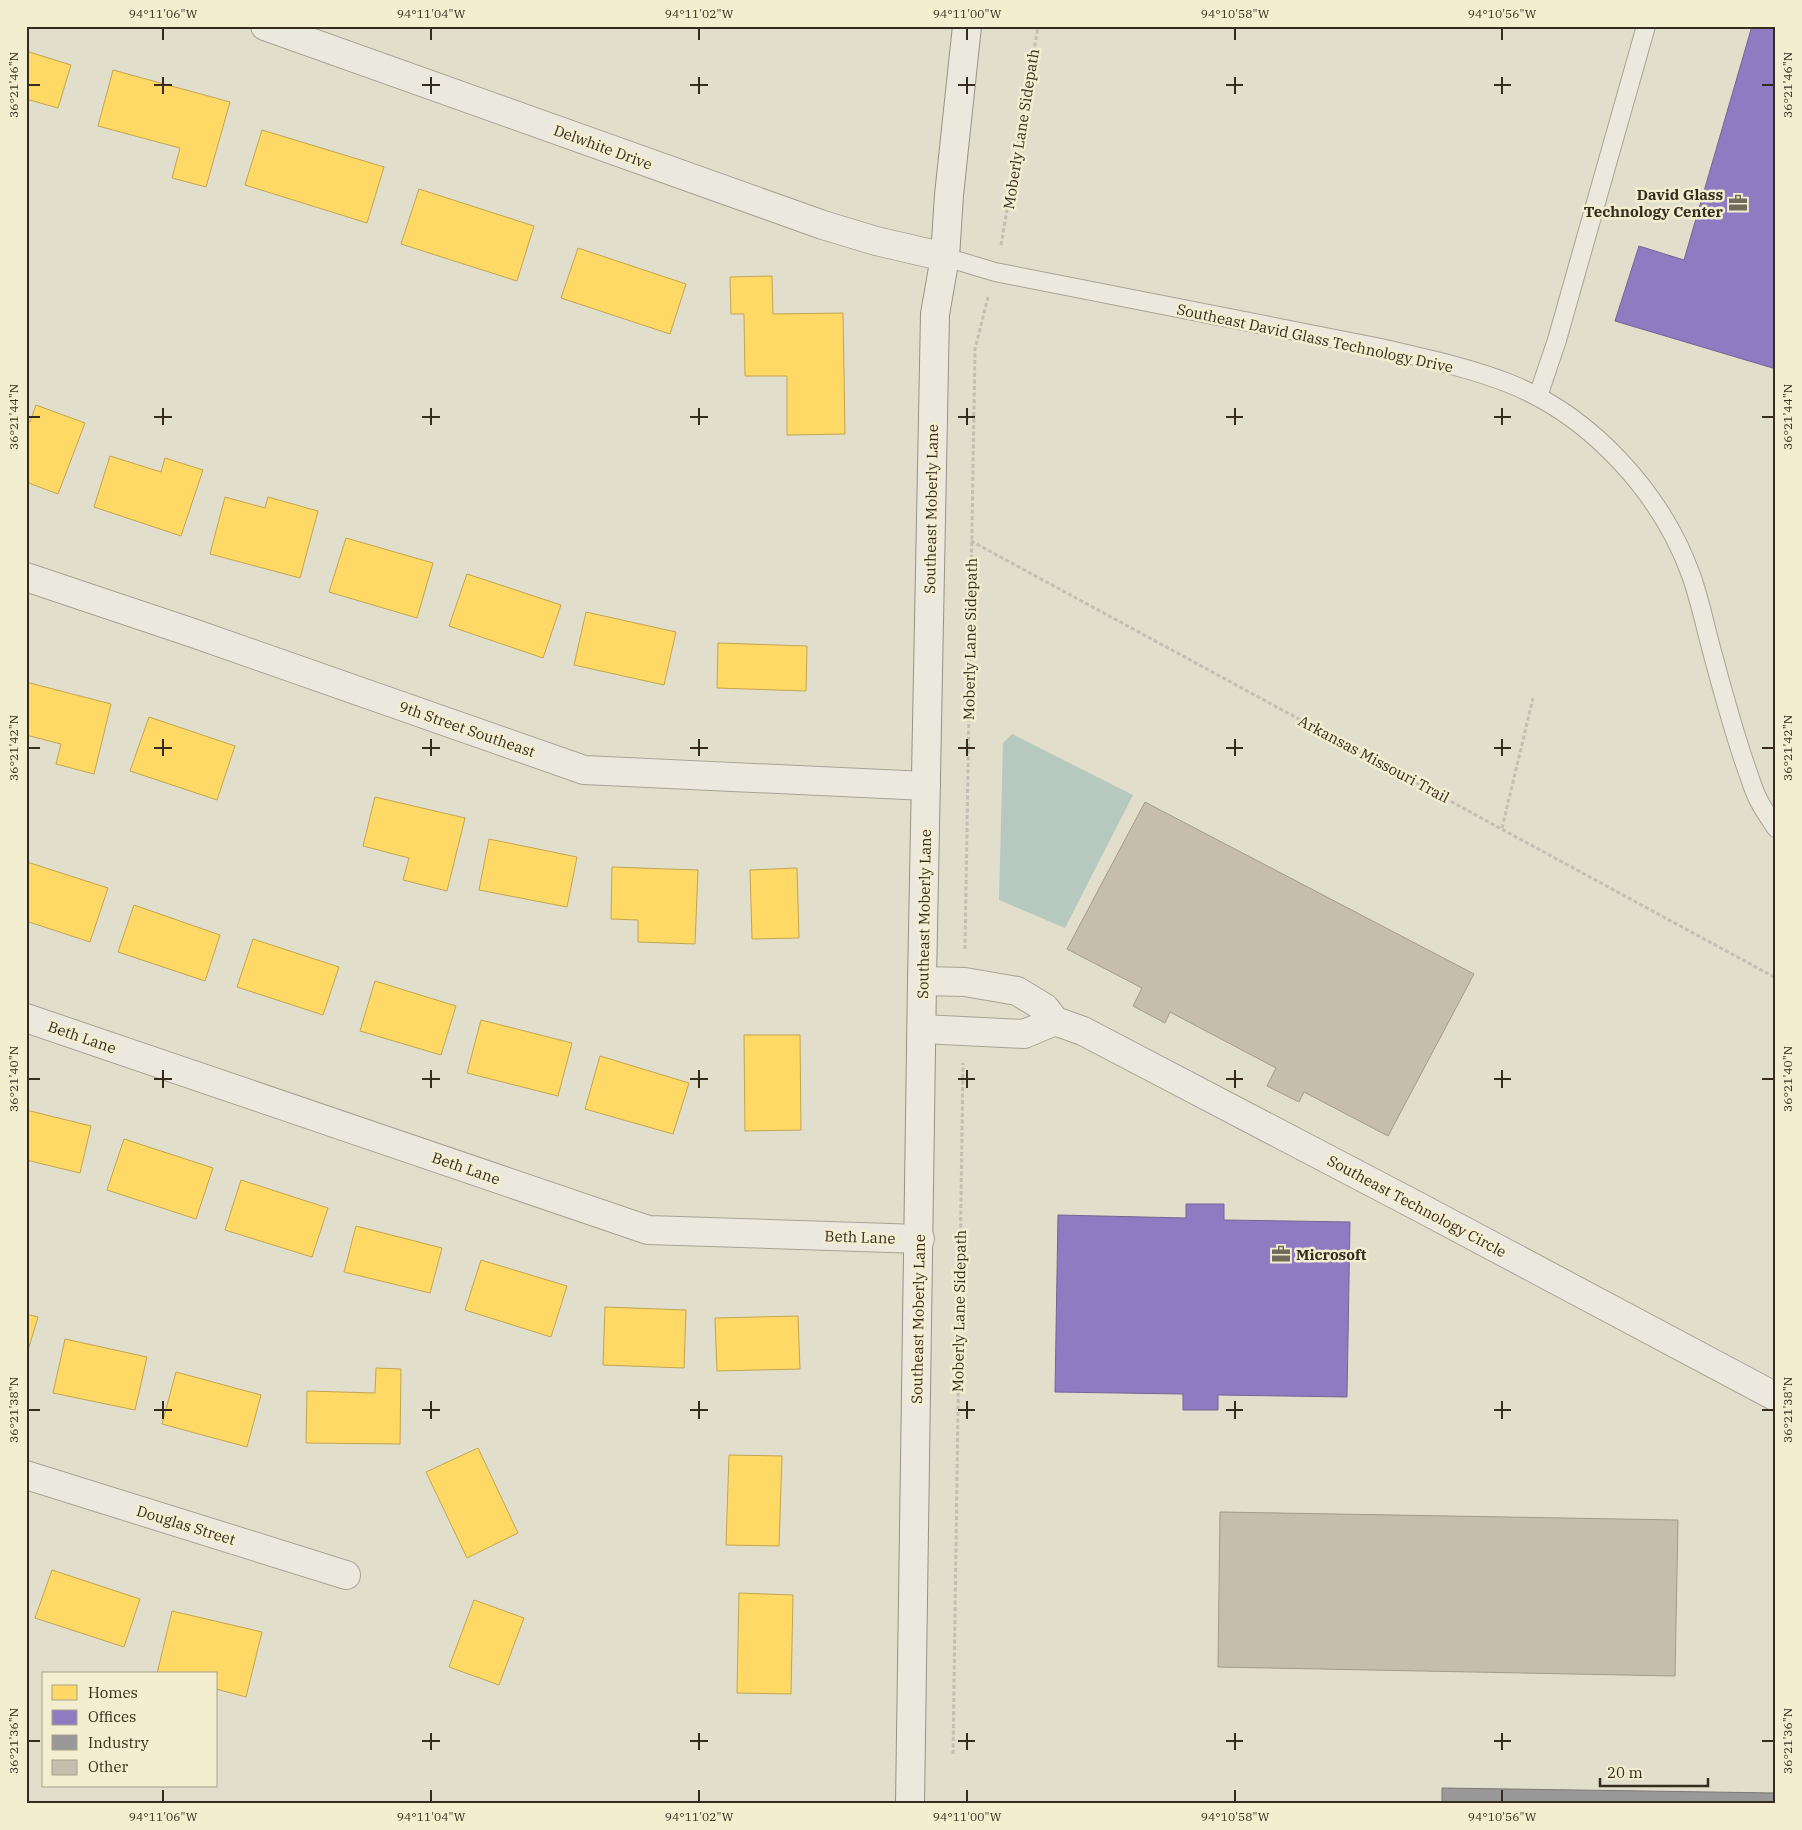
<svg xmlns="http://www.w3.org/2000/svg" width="1802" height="1830" font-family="'IBM Plex Serif',serif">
<rect width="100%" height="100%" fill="#e2decc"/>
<polygon fill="#b7c8bf" points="1012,734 1133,795 1065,928 999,900 1003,743"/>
<g fill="#ffd966" stroke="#c3a550">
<polygon points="26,51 71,65 58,108 26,99"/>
<polygon points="113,70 230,102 206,187 172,178 180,148 98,126"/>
<polygon points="262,130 384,167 367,223 245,185"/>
<polygon points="419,189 534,226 517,281 401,244"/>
<polygon points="578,248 686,284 670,334 561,298"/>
<polygon points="772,276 773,314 843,313 845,434 787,435 787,376 745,376 744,314 731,314 730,277"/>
<polygon points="36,405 85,423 58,494 26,482 26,421 30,422"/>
<polygon points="110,456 161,472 165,458 203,470 181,536 94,507"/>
<polygon points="225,497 265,508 268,497 318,511 300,578 210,554"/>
<polygon points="346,538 433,563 417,618 329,592"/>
<polygon points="467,574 561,605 543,658 449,626"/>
<polygon points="586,612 676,632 664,685 574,665"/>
<polygon points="718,643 807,646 806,691 717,688"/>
<polygon points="26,682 111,704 94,774 56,764 61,744 26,735"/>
<polygon points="149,717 235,746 217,800 130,771"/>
<polygon points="375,797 465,818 447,891 403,880 409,858 363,846"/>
<polygon points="489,839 577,857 567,907 479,890"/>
<polygon points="27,862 108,888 90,942 26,921"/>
<polygon points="612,867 698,870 695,944 638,942 638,920 611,919"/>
<polygon points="797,868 799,938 752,939 750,870"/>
<polygon points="134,905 220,935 205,981 118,952"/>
<polygon points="253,939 339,967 323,1015 237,987"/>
<polygon points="375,981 456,1006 441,1055 360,1031"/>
<polygon points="481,1020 572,1043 558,1096 467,1073"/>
<polygon points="744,1035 800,1035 801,1130 745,1131"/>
<polygon points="600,1056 689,1083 673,1134 585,1109"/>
<polygon points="26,1110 91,1126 80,1173 26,1160"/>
<polygon points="124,1139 213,1168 196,1219 107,1190"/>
<polygon points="241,1180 328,1208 312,1257 225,1230"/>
<polygon points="356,1226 442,1248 430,1293 344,1272"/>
<polygon points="481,1260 567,1286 551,1337 465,1310"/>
<polygon points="605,1307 686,1310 684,1368 603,1365"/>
<polygon points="26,1314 38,1317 26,1357"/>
<polygon points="798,1316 800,1369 717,1371 715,1318"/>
<polygon points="65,1339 147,1357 135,1410 53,1393"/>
<polygon points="376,1368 401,1369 400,1444 306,1443 307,1391 375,1393"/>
<polygon points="176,1372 261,1395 247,1447 162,1424"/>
<polygon points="478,1448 518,1533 467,1558 426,1472"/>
<polygon points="729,1455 782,1456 779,1546 726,1545"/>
<polygon points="52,1570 140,1599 124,1647 35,1618"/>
<polygon points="739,1593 793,1595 791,1694 737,1693"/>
<polygon points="474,1600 524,1618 499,1685 449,1667"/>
<polygon points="172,1611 262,1632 246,1697 216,1689 216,1674 157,1674"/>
</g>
<g fill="#8e7cc3" stroke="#746492">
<polygon points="1752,26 1776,26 1776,369 1615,321 1639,246 1684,260"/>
<polygon points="1186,1204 1224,1204 1224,1220 1350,1222 1347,1397 1218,1395 1218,1410 1183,1410 1183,1394 1055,1392 1058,1215 1186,1218"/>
</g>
<polygon fill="#999" stroke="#7b7874" points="1442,1788 1776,1793 1776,1804 1442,1804"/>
<g fill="#c6bdad" stroke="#a29a8b">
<polygon points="1145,802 1474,974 1388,1136 1304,1092 1299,1102 1267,1086 1276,1068 1170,1012 1165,1023 1133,1006 1142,988 1067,949"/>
<polygon points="1220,1512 1678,1520 1675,1676 1218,1667"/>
</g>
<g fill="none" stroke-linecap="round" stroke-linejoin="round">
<g stroke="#a8a395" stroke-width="20">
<g id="lane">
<path d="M945,257l50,15 386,76c42,10 86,19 127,35 82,32 153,109 183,192 8,22 13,46 19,69 11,41 22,83 36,123 4,11 7,22 12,32 5,10 12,20 18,29"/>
<polyline points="1538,396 1557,340 1646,26"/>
</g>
</g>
<g stroke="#a8a395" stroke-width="30">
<g id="street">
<polyline points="265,26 823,225 876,241 945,257"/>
<polyline points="26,577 193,633 584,770 926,786"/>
<polyline points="922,981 965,982 1017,991 1045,1008 1055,1021 1083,1031 1421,1208 1776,1397"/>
<polyline points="26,1018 648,1230 920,1239"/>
<polyline points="922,1029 1024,1034 1055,1021"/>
<polyline points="26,1475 346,1575"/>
</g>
</g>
<g stroke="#979285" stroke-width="30">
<polyline id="secondary" points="910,1804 922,981 935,314 945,257 949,195 967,26"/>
</g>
<g stroke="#c3bfb4" stroke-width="3" stroke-dasharray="4 2.5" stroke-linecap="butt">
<polyline points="1001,245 1038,26"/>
<polyline points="971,541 1776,978"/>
<polyline points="1502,828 1533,698"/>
<polyline points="965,949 975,349 988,297"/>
<polyline points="953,1754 963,1063"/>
</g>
<use href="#lane" stroke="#ebe8dd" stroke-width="18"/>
<use href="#street" stroke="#ebe8dd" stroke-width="28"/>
<use href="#secondary" stroke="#ebe8dd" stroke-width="28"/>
</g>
<path fill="none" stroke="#362c1e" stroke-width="2" d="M163,28v12M431,28v12M699,28v12M967,28v12M1235,28v12M1502,28v12M163,77v17M431,77v17M699,77v17M967,77v17M1235,77v17M1502,77v17M28,85h12M154,85h18M422,85h18M690,85h18M958,85h17M1226,85h17M1494,85h17M1762,85h12M163,408v17M431,408v17M699,408v17M967,408v17M1235,408v17M1502,408v17M28,417h12M154,417h18M422,417h18M690,417h18M958,417h17M1226,417h17M1494,417h17M1762,417h12M163,739v17M431,739v17M699,739v17M967,739v17M1235,739v17M1502,739v17M28,748h12M154,748h18M422,748h18M690,748h18M958,748h17M1226,748h17M1494,748h17M1762,748h12M163,1070v18M431,1070v18M699,1070v18M967,1070v18M1235,1070v18M1502,1070v18M28,1079h12M154,1079h18M422,1079h18M690,1079h18M958,1079h17M1226,1079h17M1494,1079h17M1762,1079h12M163,1401v18M431,1401v18M699,1401v18M967,1401v18M1235,1401v18M1502,1401v18M28,1410h12M154,1410h18M422,1410h18M690,1410h18M958,1410h17M1226,1410h17M1494,1410h17M1762,1410h12M431,1733v17M699,1733v17M967,1733v17M1235,1733v17M1502,1733v17M28,1741h12M422,1741h18M690,1741h18M958,1741h17M1226,1741h17M1494,1741h17M1762,1741h12M163,1790v12M431,1790v12M699,1790v12M967,1790v12M1235,1790v12M1502,1790v12"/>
<defs>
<g id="office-bare" transform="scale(1.5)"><path d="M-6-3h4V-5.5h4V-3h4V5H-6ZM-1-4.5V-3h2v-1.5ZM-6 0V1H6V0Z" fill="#726a5b" stroke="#f4eed1" stroke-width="2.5" paint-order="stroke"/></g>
</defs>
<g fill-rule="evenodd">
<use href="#office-bare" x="1738" y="203"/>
<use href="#office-bare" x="1281" y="1254"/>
</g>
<g text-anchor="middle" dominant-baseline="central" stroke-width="5" stroke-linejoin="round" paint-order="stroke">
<g font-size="15" fill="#362c1e" stroke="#f4eed1">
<text transform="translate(1021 129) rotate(-81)">Moberly Lane Sidepath</text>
<text transform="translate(603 147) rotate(20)">Delwhite Drive</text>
<text transform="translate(1315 338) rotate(12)">Southeast David Glass Technology Drive</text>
<text transform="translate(931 509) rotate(-89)">Southeast Moberly Lane</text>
<text transform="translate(970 639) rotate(-89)">Moberly Lane Sidepath</text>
<text transform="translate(467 729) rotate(19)">9th Street Southeast</text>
<text transform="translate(1374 759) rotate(28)">Arkansas Missouri Trail</text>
<text transform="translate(924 914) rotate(-89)">Southeast Moberly Lane</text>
<text transform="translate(82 1037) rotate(19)">Beth Lane</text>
<text transform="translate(466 1168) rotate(19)">Beth Lane</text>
<text transform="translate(1417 1206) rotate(28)">Southeast Technology Circle</text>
<text transform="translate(860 1237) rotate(2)">Beth Lane</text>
<text transform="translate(959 1311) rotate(-89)">Moberly Lane Sidepath</text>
<text transform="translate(918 1319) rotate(-89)">Southeast Moberly Lane</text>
<text transform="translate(186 1525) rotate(17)">Douglas Street</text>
</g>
<g font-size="15" font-weight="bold" fill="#362c1e" stroke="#f4eed1" text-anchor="end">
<text x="1723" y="194">David Glass<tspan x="1723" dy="17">Technology Center</tspan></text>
<text x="1296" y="1254" text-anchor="start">Microsoft</text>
</g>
</g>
<rect width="1802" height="1830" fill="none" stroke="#f4eed1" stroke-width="55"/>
<rect x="42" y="1672" width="175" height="115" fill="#f4eed1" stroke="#a8a089"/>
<rect x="52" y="1685" width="25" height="15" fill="#ffd966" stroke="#a8a089"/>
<text x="88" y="1698" font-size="15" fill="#362c1e">Homes</text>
<rect x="52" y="1710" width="25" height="15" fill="#8e7cc3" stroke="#a8a089"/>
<text x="88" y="1722" font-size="15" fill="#362c1e">Offices</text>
<rect x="52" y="1735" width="25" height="15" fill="#999999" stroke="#a8a089"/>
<text x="88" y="1748" font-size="15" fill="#362c1e">Industry</text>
<rect x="52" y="1760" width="25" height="15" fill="#c6bdad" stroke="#a8a089"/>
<text x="88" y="1772" font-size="15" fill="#362c1e">Other</text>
<path d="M1600 1778v8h108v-8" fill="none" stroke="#362c1e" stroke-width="2.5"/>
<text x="1607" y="1778" font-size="15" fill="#362c1e" stroke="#f4eed1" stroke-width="4" paint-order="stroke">20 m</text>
<rect x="28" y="28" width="1746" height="1774" fill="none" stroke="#362c1e" stroke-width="2"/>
<g font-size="12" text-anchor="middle" fill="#362c1e">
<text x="163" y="18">94°11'06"W</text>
<text x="431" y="18">94°11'04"W</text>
<text x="699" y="18">94°11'02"W</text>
<text x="967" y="18">94°11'00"W</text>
<text x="1235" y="18">94°10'58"W</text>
<text x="1502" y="18">94°10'56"W</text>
<text transform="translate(14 85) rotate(-90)" y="4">36°21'46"N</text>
<text transform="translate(1788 85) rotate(-90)" y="4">36°21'46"N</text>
<text transform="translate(14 417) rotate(-90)" y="4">36°21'44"N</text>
<text transform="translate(1788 417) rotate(-90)" y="4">36°21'44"N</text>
<text transform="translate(14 748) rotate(-90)" y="4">36°21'42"N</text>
<text transform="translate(1788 748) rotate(-90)" y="4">36°21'42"N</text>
<text transform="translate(14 1079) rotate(-90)" y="4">36°21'40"N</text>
<text transform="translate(1788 1079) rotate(-90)" y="4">36°21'40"N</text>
<text transform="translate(14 1410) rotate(-90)" y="4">36°21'38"N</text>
<text transform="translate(1788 1410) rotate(-90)" y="4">36°21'38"N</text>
<text transform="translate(14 1741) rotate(-90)" y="4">36°21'36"N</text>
<text transform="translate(1788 1741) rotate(-90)" y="4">36°21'36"N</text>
<text x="163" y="1821">94°11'06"W</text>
<text x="431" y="1821">94°11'04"W</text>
<text x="699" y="1821">94°11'02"W</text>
<text x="967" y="1821">94°11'00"W</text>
<text x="1235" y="1821">94°10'58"W</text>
<text x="1502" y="1821">94°10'56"W</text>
</g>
</svg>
